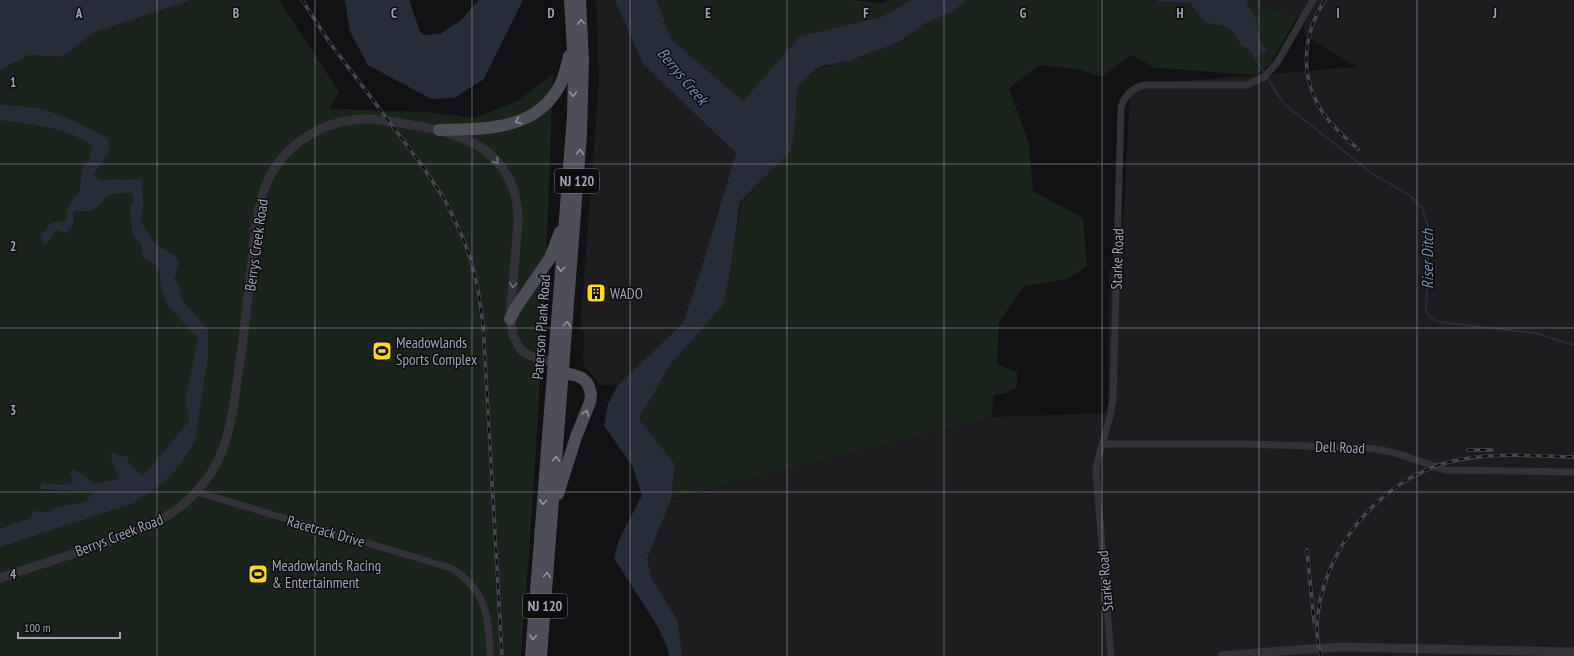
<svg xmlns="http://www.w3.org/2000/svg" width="1574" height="656" font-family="'PT Sans Narrow',sans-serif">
<rect width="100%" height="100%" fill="#121113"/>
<g fill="#1d1d20">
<polygon points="596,0 615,0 643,64 736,153 704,260 683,323 618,385 600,385 583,364 584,331 580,331 599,81 597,16"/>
<polygon points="1263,0 1574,0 1574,656 682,656 678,621 652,579 647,559 671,500 918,434 991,417 1108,413 1109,274 1122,235 1130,96 1146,84 1357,67 1304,35 1304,19 1261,6"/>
</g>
<g fill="#1b231d">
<path d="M191,0h88l60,92 -10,17 97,3 48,6 43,-17 36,-27c-6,194 -16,388 -32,582h-521v-603l61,4 34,-25z"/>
<polygon points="657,0 850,0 881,3 889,0 912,0 881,17 800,36 743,101 671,39"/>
<polygon points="967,0 1154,0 1160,2 1190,3 1205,23 1222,24 1235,35 1241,46 1249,49 1267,50 1260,40 1257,29 1257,20 1248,6 1247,0 1263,0 1261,6 1297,17 1270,64 1256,75 1155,68 1132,55 1101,77 1078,69 1039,65 1009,88 1029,144 1033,191 1083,218 1087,266 1067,279 1023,287 999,322 997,364 1017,372 1017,387 1006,393 994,395 991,417 671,499 675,464 639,419 670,365 723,305 730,274 741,202 791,151 795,128 797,87 819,68 848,61 899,43 924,24 954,11"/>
</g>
<g fill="#272d38">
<polygon points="0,0 191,0 95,32 61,57 29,55 0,69 0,55 1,54 0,53"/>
<polygon points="345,0 409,0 420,32 425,35 440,34 460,21 479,0 523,0 484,79 454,98 431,99 368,65 350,32"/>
<polygon points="615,0 657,0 671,39 743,101 800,36 881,17 912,0 967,0 954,11 924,24 898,43 848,61 819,67 797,87 795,128 791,151 740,202 730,274 723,305 670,365 639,419 675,464 671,500 647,559 652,579 678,621 682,656 669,656 668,649 658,627 614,558 619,540 642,495 632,465 604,426 608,404 618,385 683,323 704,260 736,153 643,64"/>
<path d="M1154,0h93l1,6 9,14v9l3,11 7,10 -12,8 -6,-9 -8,-3c-10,-20 -15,-21 -36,-23l-15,-20 -30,-1z"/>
<path d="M0,105c13,1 28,1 40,4 24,6 48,17 68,30l1,14 -16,22 7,5 42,-1 1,28 -3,14 15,23 21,12 3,7 -5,16 5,6 3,15 26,30v26l-13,85 -14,23 -17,18 -30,21 -134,44v-18l30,-11 4,-7 15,1 8,-5 27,-5 12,-11 -58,-2 5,-6 18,2 13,-3 -4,-9 4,-4 20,15 25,-5 -9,-25 6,-1 5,4 6,-2 2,9 14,12 47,-56 -5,-20 13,-61 -31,-35 -6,-16 -2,-21 -16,-9 -2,-15 -8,-8 -3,-27 3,-7v-8h-16l-11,4 -7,8 -8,6h-18l1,12 -8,10 -9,-3 -12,16 -5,-10 11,-13 16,-3 -1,-7 4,-10 9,-10 1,-4 2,-20 7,-9 4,-13c-24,-19 -59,-23 -88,-26l-5,-2z"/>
</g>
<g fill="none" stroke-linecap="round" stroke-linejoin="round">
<path stroke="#272d38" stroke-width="2" d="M1255,58l29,46 89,70 38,22 11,12 6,18 1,12 -3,72c3,7 6,10 13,12l96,11 39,12"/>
<g stroke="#323238" stroke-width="7">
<path d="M1103,444h142l123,4c16,2 33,6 48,12 10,3 19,7 30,10l128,2"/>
<path d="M197,492l254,76c36,22 38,50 39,88"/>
<path d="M1111,656l-15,-183 1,-10 13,-47 3,-17 8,-292c4,-12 11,-19 23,-22h102l18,-8 13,-14 36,-63"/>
</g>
<g stroke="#323238" stroke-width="9">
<path d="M0,578c29,-10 58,-19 87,-29 45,-16 85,-26 116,-65 24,-29 29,-66 34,-102 7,-44 11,-87 16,-130 2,-22 4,-44 12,-65 18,-46 67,-73 115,-67 33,5 67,9 97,25 28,16 42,46 41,77l-8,97 3,17 8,14 8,5 13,5 17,2"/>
<polyline points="1222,656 1280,651 1342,647 1574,652"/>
</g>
<g stroke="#4e4e58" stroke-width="12">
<path d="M439,130c46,-1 99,1 122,-47 4,-9 6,-18 8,-27"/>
<polyline points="510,319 515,309 550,258 560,232"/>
<polyline points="556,372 574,375 582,378 588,384 591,394 590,402 576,437 558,494"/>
<polyline points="531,656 573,116 574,66 570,0"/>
<polyline points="541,656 581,134 583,60 580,0"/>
</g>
<g stroke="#45454e" stroke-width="3.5">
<g id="rail">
<polyline points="302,0 330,43 421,164 445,200 462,236 471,260 478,289 483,324 502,656"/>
<path d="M1325,0c-23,36 -26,76 -2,113 10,14 22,25 35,36"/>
<polyline points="1468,450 1492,450"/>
<polyline points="1307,550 1314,622"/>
<path d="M1321,656c-2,-9 -5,-20 -4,-30 3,-75 63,-148 136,-165 39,-9 81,-5 121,-4"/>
</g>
</g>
<use href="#rail" stroke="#0d0c0e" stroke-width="2" stroke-dasharray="6" stroke-linecap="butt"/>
</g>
<defs><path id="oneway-chevron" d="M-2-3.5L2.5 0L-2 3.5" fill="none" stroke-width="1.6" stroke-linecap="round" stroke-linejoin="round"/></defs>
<g stroke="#9093a2">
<use href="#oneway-chevron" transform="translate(581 22) rotate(-94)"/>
<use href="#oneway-chevron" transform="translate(573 94) rotate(91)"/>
<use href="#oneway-chevron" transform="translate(518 121) rotate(158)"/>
<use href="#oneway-chevron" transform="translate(580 152) rotate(-86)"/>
<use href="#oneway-chevron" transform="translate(561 269) rotate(94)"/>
<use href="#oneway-chevron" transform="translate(567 324) rotate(-86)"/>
<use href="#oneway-chevron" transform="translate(586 413) rotate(-69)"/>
<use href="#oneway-chevron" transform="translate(556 459) rotate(-86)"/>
<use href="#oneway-chevron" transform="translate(543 502) rotate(94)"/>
<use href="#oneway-chevron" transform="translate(547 575) rotate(-86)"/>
<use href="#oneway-chevron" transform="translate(533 637) rotate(94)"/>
</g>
<g stroke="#6f717d">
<use href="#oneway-chevron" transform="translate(496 161) rotate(48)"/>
<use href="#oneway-chevron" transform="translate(513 285) rotate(95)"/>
</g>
<path fill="none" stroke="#a1a4b5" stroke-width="1" stroke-opacity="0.55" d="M157,0v656M315,0v656M472,0v656M630,0v656M787,0v656M944,0v656M1102,0v656M1259,0v656M1417,0v656M0,164h1574M0,328h1574M0,492h1574"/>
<defs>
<g id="building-square" transform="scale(1)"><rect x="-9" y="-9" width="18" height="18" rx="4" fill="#ffd91d" stroke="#0d0c0e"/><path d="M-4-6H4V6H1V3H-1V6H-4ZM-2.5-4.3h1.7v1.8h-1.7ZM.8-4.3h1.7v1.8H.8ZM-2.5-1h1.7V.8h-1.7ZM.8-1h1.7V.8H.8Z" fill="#111"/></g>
<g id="stadium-square" transform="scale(1)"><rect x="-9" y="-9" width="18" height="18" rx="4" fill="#ffd91d" stroke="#0d0c0e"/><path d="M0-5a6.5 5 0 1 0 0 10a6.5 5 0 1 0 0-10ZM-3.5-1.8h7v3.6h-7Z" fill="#111"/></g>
</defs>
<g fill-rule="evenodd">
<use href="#building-square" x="596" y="293"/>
<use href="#stadium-square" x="382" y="351"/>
<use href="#stadium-square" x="258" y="574"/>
</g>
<g text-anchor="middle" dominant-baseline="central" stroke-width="3" stroke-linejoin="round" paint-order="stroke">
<g fill="#0d0c0e" stroke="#757683" stroke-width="1">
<rect x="555" y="169" width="44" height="24" rx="3"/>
<rect x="523" y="594" width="44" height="24" rx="3"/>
</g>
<g font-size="14" font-weight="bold" fill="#a1a4b5">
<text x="577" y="181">NJ 120</text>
<text x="545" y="606">NJ 120</text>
</g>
<g font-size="15" fill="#a1a4b5" stroke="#0d0c0e">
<text transform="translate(256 245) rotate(-82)">Berrys Creek Road</text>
<text transform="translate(1117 259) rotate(-88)">Starke Road</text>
<text transform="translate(541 327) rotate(-86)">Paterson Plank Road</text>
<text transform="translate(1340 447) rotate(2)">Dell Road</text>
<text transform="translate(326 531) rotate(16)">Racetrack Drive</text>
<text transform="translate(119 535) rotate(-21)">Berrys Creek Road</text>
<text transform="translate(1105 581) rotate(-95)">Starke Road</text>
</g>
<g font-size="15" fill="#a1a4b5" stroke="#0d0c0e" text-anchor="start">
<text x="610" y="293">WADO</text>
<text x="396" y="342">Meadowlands<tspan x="396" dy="17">Sports Complex</tspan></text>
<text x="272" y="565">Meadowlands Racing<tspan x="272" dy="17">&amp; Entertainment</tspan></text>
</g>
<g font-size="16" font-style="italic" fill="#748cb4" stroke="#0d0c0e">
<text transform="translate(683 76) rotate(50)">Berrys Creek</text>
<text transform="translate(1427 259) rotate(-90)">Riser Ditch</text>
</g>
</g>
<g font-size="13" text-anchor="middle" font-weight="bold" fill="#a1a4b5" stroke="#0d0c0e" stroke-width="3" stroke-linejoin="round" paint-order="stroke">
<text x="79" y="18">A</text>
<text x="236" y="18">B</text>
<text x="394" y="18">C</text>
<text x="551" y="18">D</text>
<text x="708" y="18">E</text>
<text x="866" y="18">F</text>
<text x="1023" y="18">G</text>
<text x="1180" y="18">H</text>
<text x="1338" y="18">I</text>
<text x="1495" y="18">J</text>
<text x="13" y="87">1</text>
<text x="13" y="251">2</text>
<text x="13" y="415">3</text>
<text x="13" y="579">4</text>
</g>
<path d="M18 632v6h102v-6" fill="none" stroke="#a1a4b5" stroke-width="2"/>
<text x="24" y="632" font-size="12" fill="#a1a4b5" stroke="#0d0c0e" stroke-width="3" paint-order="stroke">100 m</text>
</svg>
